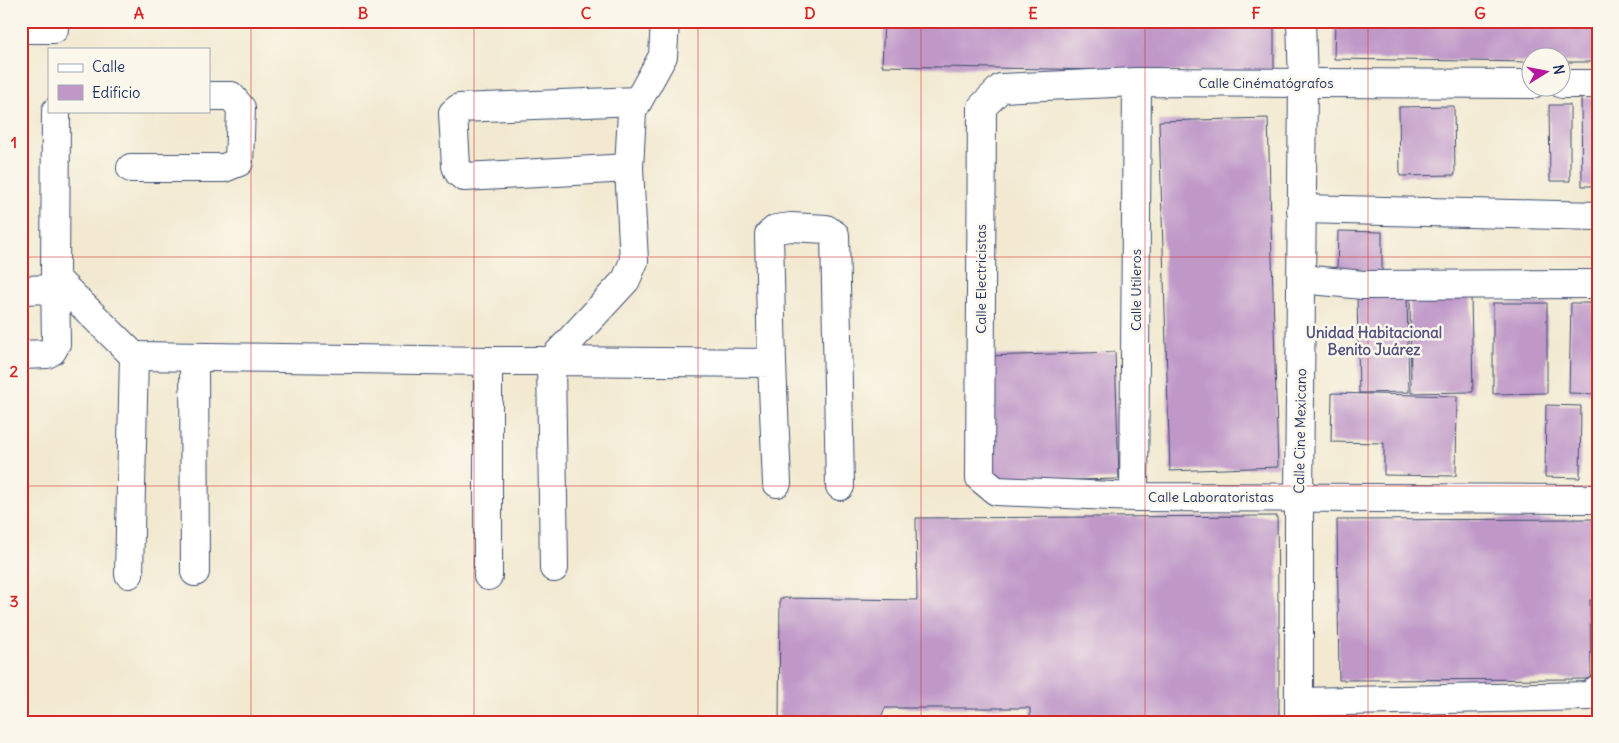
<svg xmlns="http://www.w3.org/2000/svg" width="1619" height="743" font-family="Delius,sans-serif">
<rect width="100%" height="100%" fill="#fbf7ec"/>
<filter id="ink" filterUnits="userSpaceOnUse"><feTurbulence type="fractalNoise" baseFrequency=".02" numOctaves="2"/><feDisplacementMap in="SourceGraphic" scale="10" xChannelSelector="R" yChannelSelector="G"/><feConvolveMatrix kernelMatrix="1 2 1 2 8 2 1 2 1" color-interpolation-filters="sRGB"/></filter>
<filter id="wash" filterUnits="userSpaceOnUse"><feTurbulence type="fractalNoise" baseFrequency=".0096" numOctaves="4" result="noise"/><feDisplacementMap in="SourceGraphic" scale="20" xChannelSelector="R" yChannelSelector="G"/><feGaussianBlur stdDeviation="1.12" result="paint"/><feColorMatrix in="noise" values="0 0 0 0 0 0 0 0 0 0 0 0 0 0 0 0 0 1.4 0 .05"/><feComposite in="paint" operator="in"/></filter>
<g filter="url(#wash)">
<rect width="100%" height="100%" fill="#f2e9d0"/>
<g id="blocks">
<g fill="#bf98c8">
<polygon points="884,21 1274,21 1274,73 882,66"/>
<polygon points="1335,21 1598,21 1598,62 1562,62 1562,58 1532,58 1532,62 1334,59"/>
<polygon points="1581,98 1598,98 1598,186 1582,186"/>
<polygon points="1549,105 1570,105 1570,181 1550,181"/>
<polygon points="1454,106 1455,175 1400,176 1399,107"/>
<polygon points="1268,118 1278,467 1170,471 1159,121"/>
<polygon points="1338,231 1382,232 1382,278 1337,277"/>
<polygon points="1407,294 1409,392 1359,393 1357,295"/>
<polygon points="1471,297 1473,392 1411,393 1410,298"/>
<polygon points="1493,303 1547,303 1547,393 1493,394"/>
<polygon points="1571,303 1598,303 1598,394 1569,393"/>
<polygon points="1115,352 1119,479 990,482 986,356"/>
<polygon points="1332,393 1457,396 1456,476 1384,475 1384,443 1331,442"/>
<polygon points="1546,405 1581,406 1580,478 1545,477"/>
<polygon points="1277,516 1278,601 1279,601 1279,722 1030,722 1030,708 885,708 879,722 779,722 780,598 917,600 916,518"/>
<polygon points="1598,519 1598,600 1590,600 1591,679 1339,680 1337,520"/>
</g>
</g>
</g>
<g filter="url(#ink)">
<use href="#blocks" fill-opacity="0" stroke="#3b4b6f" stroke-width="1"/>
<g fill="none" stroke-linecap="round" stroke-linejoin="round">
<g stroke="#3b4b6f" stroke-width="30">
<g id="minor">
<polyline points="21,29 54,29"/>
<polyline points="1532,84 1137,82 1001,88 982,107 980,478 996,491 1134,497 1598,499"/>
<polyline points="1562,84 1598,84"/>
<polyline points="56,111 55,278 134,356 129,574"/>
<polyline points="131,168 224,168 239,162 241,108 231,96 209,96"/>
<polyline points="629,168 464,177 459,173 456,166 453,113 459,108 638,101"/>
<polyline points="1301,209 1598,216"/>
<polyline points="1302,279 1363,285 1598,284"/>
<polyline points="21,290 55,289"/>
<polyline points="21,355 47,354 52,351 56,344 55,278"/>
<polyline points="134,356 488,361 551,361 626,280 634,261 629,168 632,112 663,56 665,21"/>
<polyline points="194,357 195,572"/>
<polyline points="488,361 488,576"/>
<polyline points="772,363 769,235 776,229 791,227 826,229 835,235 840,486"/>
<polyline points="1134,497 1137,82"/>
<polyline points="554,568 551,361 772,363 777,483"/>
<polyline points="1299,702 1589,696 1598,689"/>
<polyline points="1299,722 1299,497 1303,83 1301,21"/>
</g>
</g>
<use href="#minor" stroke="#fff" stroke-width="28"/>
</g>
</g>
<path fill="none" stroke="#d62828" stroke-width="1" stroke-opacity="0.55" d="M251,21v701M474,21v701M698,21v701M921,21v701M1145,21v701M1368,21v701M21,257h1577M21,486h1577"/>
<g text-anchor="middle" dominant-baseline="central" stroke-width="5" stroke-linejoin="round" paint-order="stroke">
<g font-size="14" fill="#1b2f5e" stroke="#fbf7ec">
<text x="1266" y="83">Calle Cinématógrafos</text>
<text transform="translate(981 279) rotate(-90)">Calle Electricistas</text>
<text transform="translate(1136 290) rotate(-90)">Calle Utileros</text>
<text transform="translate(1300 431) rotate(-89)">Calle Cine Mexicano</text>
<text x="1211" y="497">Calle Laboratoristas</text>
</g>
<g font-size="15" font-weight="bold" fill="#545483" stroke="#fbf7ec">
<text x="1374" y="332">Unidad Habitacional<tspan x="1374" dy="17">Benito Juárez</tspan></text>
</g>
</g>
<rect width="1619" height="743" fill="none" stroke="#fbf7ec" stroke-width="55"/>
<rect x="48" y="48" width="162" height="65" fill="#fbf7ec" stroke="#a1a7b3"/>
<rect x="58" y="64" width="25" height="8" fill="#ffffff" stroke="#a1a7b3"/>
<text x="92" y="72" font-size="15" fill="#1b2f5e">Calle</text>
<rect x="58" y="85" width="25" height="15" fill="#bf98c8" stroke="#a1a7b3"/>
<text x="92" y="98" font-size="15" fill="#1b2f5e">Edificio</text>
<g transform="translate(1546 72) rotate(80)"><circle r="24" fill="#fbf7ec" stroke="#a1a7b3"/>
<path d="M0-4L9 19L0 12L-9 19Z" fill="#b5179e"/>
<text y="-8" font-size="14" font-weight="bold" text-anchor="middle" fill="#1b2f5e">N</text>
</g>
<rect x="28" y="28" width="1564" height="688" fill="none" stroke="#d62828" stroke-width="2"/>
<g font-size="16" text-anchor="middle" font-weight="bold" fill="#d62828">
<text x="139" y="19">A</text>
<text x="363" y="19">B</text>
<text x="586" y="19">C</text>
<text x="810" y="19">D</text>
<text x="1033" y="19">E</text>
<text x="1256" y="19">F</text>
<text x="1480" y="19">G</text>
<text x="14" y="148">1</text>
<text x="14" y="377">2</text>
<text x="14" y="607">3</text>
</g>
</svg>
